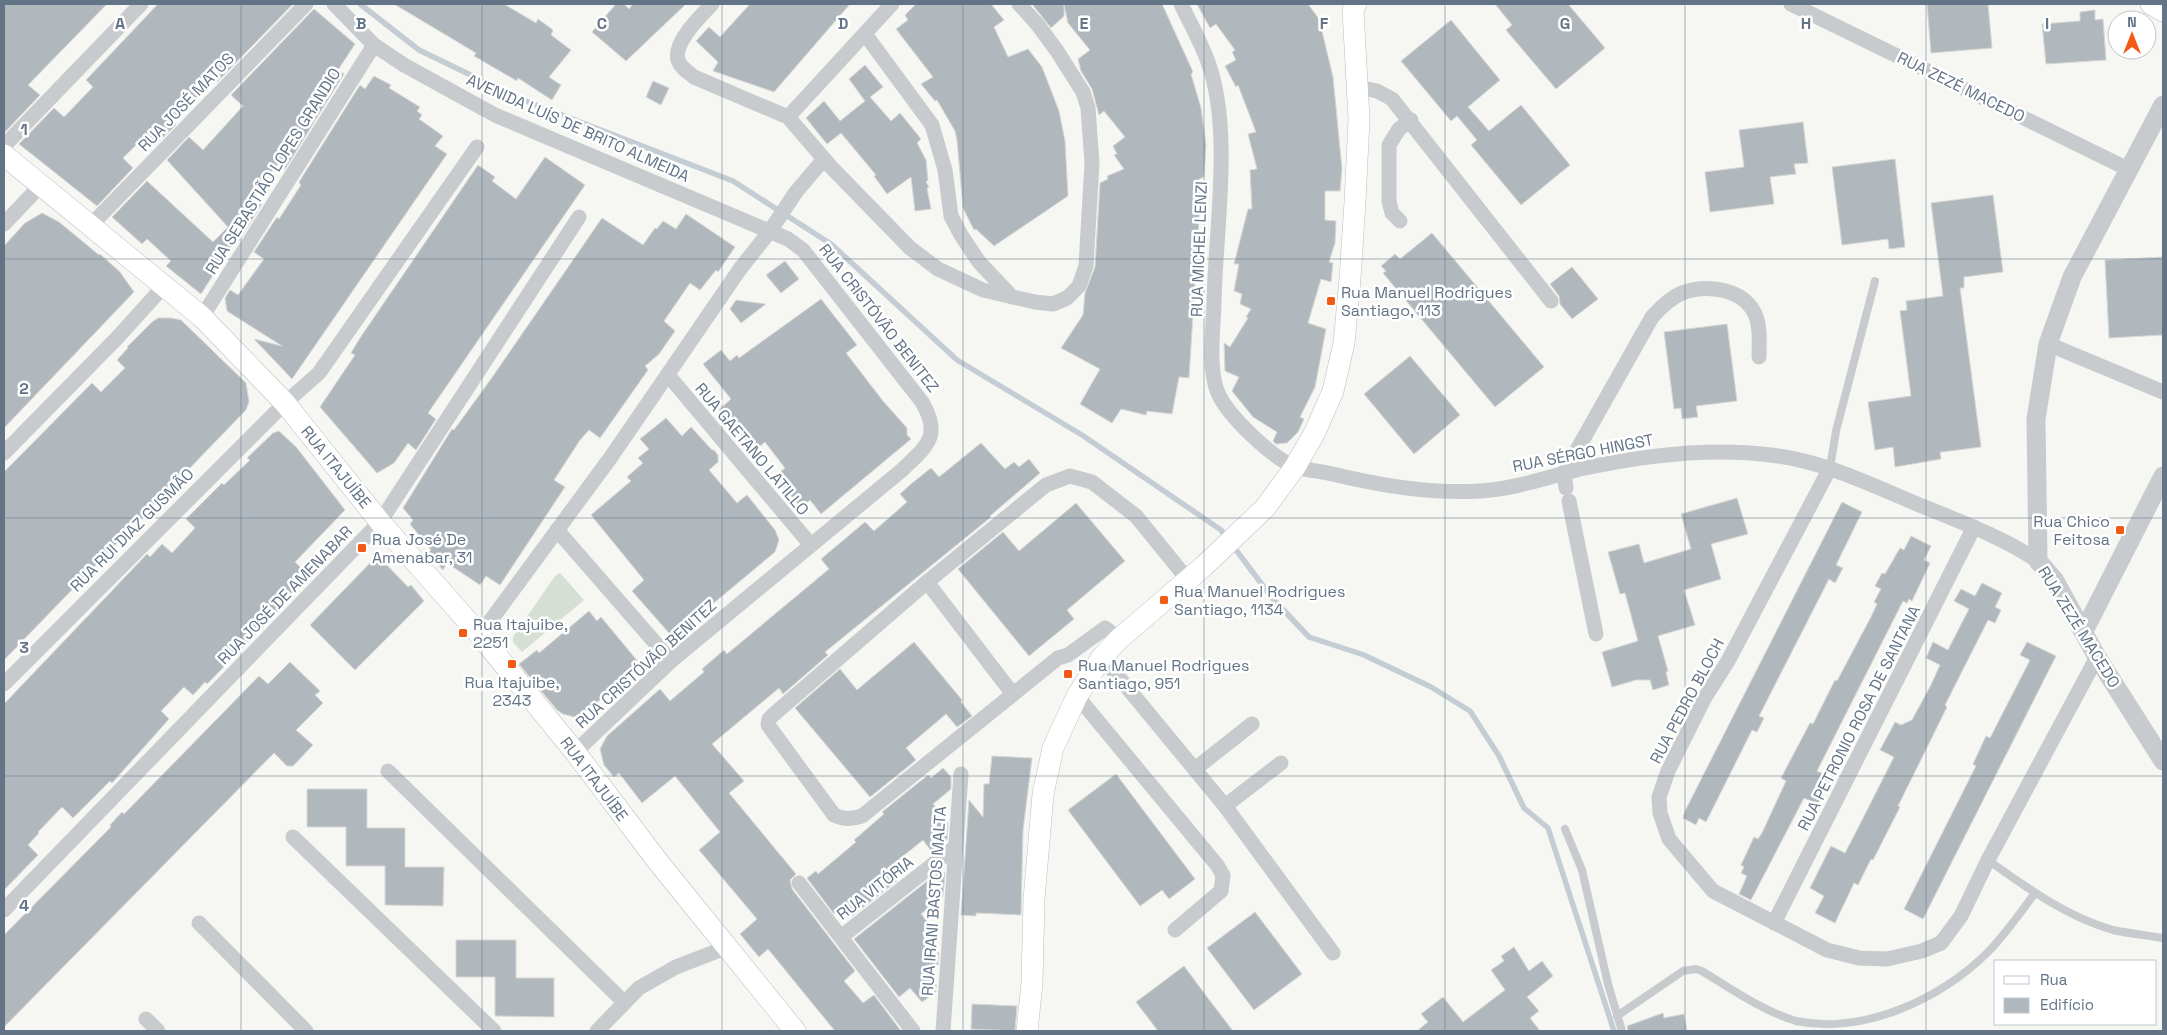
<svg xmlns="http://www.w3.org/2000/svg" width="2167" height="1035" font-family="'Space Grotesk',sans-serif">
<rect width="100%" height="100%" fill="#f6f6f2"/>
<polygon fill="#d6dfd3" points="560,573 584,600 522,652 513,642 513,637 555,576"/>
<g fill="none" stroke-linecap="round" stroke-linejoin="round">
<polyline stroke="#c3cdd3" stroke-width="5.5" points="360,4 419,50 518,98 733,181 831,244 957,360 1082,435 1221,530 1273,599 1309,637 1364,655 1431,687 1470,711 1499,756 1524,808 1548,828 1614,1031"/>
</g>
<g fill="#b1b8bd" stroke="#d7d8d5">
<polygon points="4,4 107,4 28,85 40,95 4,133"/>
<polygon points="158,4 293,4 217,82 214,80 173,122 176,125 154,146 145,136 123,158 133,168 97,206 19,144 54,108 64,117 93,87 86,80"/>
<polygon points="394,4 504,4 536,23 538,19 553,30 551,35 571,50 549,77 561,85 552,100 518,78 517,81 474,56 476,53"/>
<polygon points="616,4 624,4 629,9 633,4 686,4 626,61 592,32"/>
<polygon points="750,4 850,4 774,92 713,71 718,62 696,41 709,27 720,37"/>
<polygon points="916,4 991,4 1004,20 994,27 1008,57 1028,49 1042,67 1059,111 1065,141 1068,196 994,246 976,229 974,230 963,208 957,140 955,131 937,100 935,101 921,84 933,77 896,29 908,20 905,15"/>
<polygon points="1032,4 1162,4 1193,72 1191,74 1201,108 1206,145 1204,177 1199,179 1201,187 1189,378 1179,377 1172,414 1147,411 1146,415 1121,409 1112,423 1080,404 1100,369 1061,348 1083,315 1085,293 1095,267 1100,183 1108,179 1107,176 1124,169 1114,155 1117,154 1113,146 1125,137 1104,111 1099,115 1092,89 1081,71 1078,59 1090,50 1068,23 1064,5 1064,16 1051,28"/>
<polygon points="1197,4 1308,4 1319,19 1333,77 1342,169 1340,191 1325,191 1325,220 1336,221 1335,243 1329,262 1333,263 1331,282 1321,279 1308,323 1326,329 1315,387 1300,417 1304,419 1298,432 1287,443 1276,444 1273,441 1277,432 1253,417 1232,391 1239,377 1225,371 1224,343 1230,347 1248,318 1246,317 1251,309 1240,304 1242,294 1234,291 1239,264 1234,264 1248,209 1252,209 1250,170 1257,169 1248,134 1256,132 1238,85 1236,87 1225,66 1236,60 1232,52 1235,50 1216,24 1210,28"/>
<polygon points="1495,4 1568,4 1605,48 1556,89 1506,30 1512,25"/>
<polygon points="1927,4 1988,4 1992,48 1931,53"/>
<polygon points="314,9 355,44 338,70 344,74 285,169 279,163 253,195 262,204 239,241 236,239 201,294 166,266 171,261 147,239 142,244 112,217 147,181 213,242 228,227 167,160 189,137 203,150 243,106 231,95"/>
<polygon points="2095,10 2095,20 2103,19 2106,60 2046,64 2042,24 2080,21 2080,12"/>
<polygon points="1451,20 1500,80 1468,107 1489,131 1521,105 1570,165 1521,205 1471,145 1477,140 1457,116 1451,121 1401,61"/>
<polygon points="865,65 883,87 870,97 891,121 900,113 921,139 917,143 926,160 928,180 926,182 929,187 927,188 931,209 915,211 911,177 887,194 874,176 876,175 841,133 827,144 806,118 824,101 840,121 865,101 849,79"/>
<polygon points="374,76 391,85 389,88 420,107 417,111 422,115 419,119 443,136 435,146 447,154 292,379 254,339 282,346 227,311 225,298 230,290 238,295 264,259 254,252 277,217 279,219 301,185 299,182 360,85 365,89"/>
<polygon points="653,81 669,88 661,105 646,97"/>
<polygon points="1803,122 1808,163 1794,164 1796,174 1770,177 1774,204 1710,212 1705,172 1744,167 1739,130"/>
<polygon points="545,157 585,185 428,413 436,419 416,450 408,443 394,463 377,473 320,407 355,355 351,353 360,338 478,165 495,177 492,181 516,199"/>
<polygon points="1895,159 1905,247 1889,249 1888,239 1842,245 1832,167"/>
<polygon points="1993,195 2003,272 1964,277 1964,288 1960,288 1981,447 1942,452 1940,452 1941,459 1895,467 1893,447 1875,450 1868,402 1911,396 1900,311 1907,310 1906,301 1943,296 1931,203"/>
<polygon points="42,213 59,222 99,255 100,254 120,272 134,292 4,428 4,246 25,223"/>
<polygon points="686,214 735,247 718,272 716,270 700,290 690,283 664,321 675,331 659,354 645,366 648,370 600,438 589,430 580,440 554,480 565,487 500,585 486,576 480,585 447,563 443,570 428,553 431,550 410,524 413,520 403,508 452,429 454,430 491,379 602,218 643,245 655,228 657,229 663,221 676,229"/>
<polygon points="1432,233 1544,367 1495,407 1383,273 1386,271 1381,266 1395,254 1400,259"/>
<polygon points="2163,257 2163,335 2109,338 2105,260"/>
<polygon points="785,261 799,279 781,293 766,275"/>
<polygon points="1572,267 1598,299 1572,319 1560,304 1559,296 1550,284"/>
<polygon points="821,299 857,345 846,353 883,401 907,428 907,435 911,439 821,514 810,500 801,508 775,476 785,468 765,442 754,451 719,410 731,399 703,364 721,350 730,361 737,355 739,358"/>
<polygon points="736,300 766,304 741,323 730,309"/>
<polygon points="158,318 171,318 181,320 246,383 249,402 246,410 4,660 4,472 92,383 101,392 125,368 117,360 128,348 127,347 152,322"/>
<polygon points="1727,324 1737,401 1696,406 1698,417 1682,419 1681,408 1674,409 1664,332"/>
<polygon points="1410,356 1460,415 1414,454 1364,394"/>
<polygon points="666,418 682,436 691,427 712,450 714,450 718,455 718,462 709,470 737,503 747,495 775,530 779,540 775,552 680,631 675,633 669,633 632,591 644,580 591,515 631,481 627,477 643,463 638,458 649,449 640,439"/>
<polygon points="279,431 297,448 345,510 295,562 309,576 289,596 291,598 207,684 205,682 193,695 184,687 161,711 169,719 112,783 110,781 73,818 62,807 38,832 39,833 28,845 38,855 4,890 4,704 147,554 150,557 162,544 172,553 195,528 186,519 222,483 224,485 250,460 247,458 273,433"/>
<polygon points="981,443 1005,469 1014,462 1019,467 1029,459 1040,473 990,516 991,517 825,652 828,655 783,694 779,688 712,744 744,781 729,793 796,874 790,880 792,889 855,971 844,981 863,1003 874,995 901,1031 835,1031 768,949 759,957 740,934 757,919 699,850 720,832 675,776 642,803 619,773 614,777 604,765 600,749 607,736 660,689 670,701 704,672 702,669 724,650 727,654 829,569 821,559 865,522 874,531 907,502 900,494 911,484 931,468 939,477"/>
<polygon points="1737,498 1748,534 1711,544 1721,579 1684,590 1695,625 1658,636 1668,671 1666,672 1669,685 1653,690 1650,680 1636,680 1612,687 1602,652 1638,641 1625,593 1620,594 1608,552 1639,544 1644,563 1691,549 1681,514"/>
<polygon points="1842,502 1862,512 1836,565 1843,568 1835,583 1829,579 1759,716 1764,718 1757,732 1752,730 1706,822 1699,818 1696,825 1683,818 1685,811"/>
<polygon points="1076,503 1125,561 1067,610 1074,619 1029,656 958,569 1003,532 1019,551"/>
<polygon points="1911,536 1931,546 1924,560 1930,563 1912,601 1909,599 1907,603 1903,601 1817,771 1832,778 1818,804 1804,798 1751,900 1739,894 1747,876 1741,873 1744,867 1741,865 1754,837 1758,839 1762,833 1786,781 1781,778 1810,723 1813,724 1835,680 1837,681 1871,617 1877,604 1874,602 1881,589 1875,586 1882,573 1885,574 1900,548 1904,550"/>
<polygon points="381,559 408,587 411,585 424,601 355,670 310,625 372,561"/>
<polygon points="1982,583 2002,593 1995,607 2001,610 1995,623 1988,620 1945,705 1947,707 1898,806 1900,807 1873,860 1871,859 1858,885 1854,883 1835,923 1815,913 1824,896 1810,888 1831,846 1845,853 1856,832 1894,757 1880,750 1895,722 1901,725 1912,720 1931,685 1940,665 1926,658 1933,642 1948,650 1969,609 1954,601 1961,589 1975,596"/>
<polygon points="589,611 597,621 601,617 640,664 632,673 590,708 574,717 563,714 557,710 519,664 537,650 539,653"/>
<polygon points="914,642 962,700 961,702 972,716 957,727 946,714 906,748 916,760 870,797 795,708 840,669 857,690"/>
<polygon points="2027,642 2056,656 1923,919 1904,909 1976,766 1973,764 1986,736 1990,738 2030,660 2020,655"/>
<polygon points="290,662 320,691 315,695 323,703 296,730 313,745 293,766 287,766 274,753 4,1027 4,935 111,827 110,825 122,812 124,814 259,676 268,684"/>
<polygon points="992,756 1032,758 1023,830 1021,915 976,913 976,916 961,915 969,800 983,817 984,784 989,784"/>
<polygon points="943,768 951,777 951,789 933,804 948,823 947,840 932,852 923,840 888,868 898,880 852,916 844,906 834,914 807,878 816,871 818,874 856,842 854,840 884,814 882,812 928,775 931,778"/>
<polygon points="1116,774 1195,879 1169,899 1162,890 1140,906 1068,810"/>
<polygon points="307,789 367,789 367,828 405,828 405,867 444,867 443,906 385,905 385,866 346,866 346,827 307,827"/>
<polygon points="940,871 945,873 943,896 921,914 931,926 922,933 939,953 938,965 927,974 937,986 935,988 936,992 922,1002 910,988 899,997 854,939"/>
<polygon points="1255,912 1302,974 1254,1010 1207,948"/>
<polygon points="456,940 516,940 516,978 554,978 554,1017 495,1016 495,977 456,977"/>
<polygon points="1514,947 1529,971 1542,961 1553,976 1527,997 1539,1011 1530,1018 1540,1031 1417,1031 1428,1022 1421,1014 1443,997 1463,1022 1505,990 1491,970 1504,961 1501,956"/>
<polygon points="1184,966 1207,997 1233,1031 1158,1031 1136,1002"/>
<polygon points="972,1004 1017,1006 1015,1031 971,1029"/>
<polygon points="1663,1013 1664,1018 1684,1014 1687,1031 1628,1031 1627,1026"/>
</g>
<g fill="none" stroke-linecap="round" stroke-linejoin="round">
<g stroke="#b9bec3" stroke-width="22">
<g id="secondary">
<polyline points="2151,4 2163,11"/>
<polyline points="4,155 202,317 285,403 380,522 480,635 575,752 659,863 795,1031"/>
<polyline points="1027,1031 1032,983 1034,899 1043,794 1053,748 1077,696 1102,657 1119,639 1204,566 1265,508 1295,467 1315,432 1333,391 1344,343 1350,279 1355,202 1359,119 1353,10 1356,4"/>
</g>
</g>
<g stroke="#c8cbce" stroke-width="8">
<polyline points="1830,468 1836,431 1875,281"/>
<polyline points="1565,829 1582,870 1608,984 1622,1031"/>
<path d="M1988,860c39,28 79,57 125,70 17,4 34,5 50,8"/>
<path d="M1617,1016l66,-45 13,-2 6,2c29,18 61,40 94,50 68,14 144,-22 191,-68 18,-18 33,-40 48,-60"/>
</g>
<g stroke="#c8cbce" stroke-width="15">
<path d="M334,4l40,41 30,20 91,50 293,124 15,11 119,152c20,34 5,44 -20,68l-231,191 -96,91"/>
<path d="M712,4c-11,12 -39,38 -34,56 2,7 10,12 16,17l94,40 43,50 79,81 28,21 45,21 52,12 18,2 14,-6 12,-12 7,-20 6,-103 -4,-55 -5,-16 -26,-41 -19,-26 -19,-21"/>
<path d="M1181,4c9,19 20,38 27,58 25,68 7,170 6,242 -1,26 -6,66 4,89 10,23 55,66 78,74 10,3 22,4 32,6 50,12 100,21 152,18 34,-2 68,-14 100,-22 60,-13 130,-22 191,-14 52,6 98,29 146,49 41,17 84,32 121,57"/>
<polyline points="1791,4 2130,170"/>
<polyline points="865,34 932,125 945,170 951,216 961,235 979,262 1012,297"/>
<polyline points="1358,87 1377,91 1392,99 1551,301"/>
<polyline points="788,117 892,4"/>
<polyline points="4,146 141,4"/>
<polyline points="1400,221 1392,213 1389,201 1389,145 1399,129 1411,120"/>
<polyline points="4,224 41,185"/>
<polyline points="91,225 306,4"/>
<polyline points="202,317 374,45"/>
<polyline points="2048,344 2163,392"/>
<polyline points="668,375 810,544"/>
<polyline points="4,453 117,338 164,286"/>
<polyline points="1830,468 1728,661 1704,699 1668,771 1659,797 1660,813 1669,839 1713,891 1827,950 1859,958 1887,959 1922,951 1941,943 1961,916 1988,860 2097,657"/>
<path d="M1566,488l-2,-15 88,-156c9,-10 18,-19 30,-24 24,-9 59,-5 72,19 7,13 5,31 5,45"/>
<polyline points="1569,501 1596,634"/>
<polyline points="557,530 671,661"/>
<polyline points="927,582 1012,693"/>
<polyline points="480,635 611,457 740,269 770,231 796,192 824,159"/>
<path d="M1119,639l-14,-11 -37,27 -10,3 -196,158c-11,3 -17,4 -28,-1l-66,-90 1,-6 4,-4 154,-133 119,-97 24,-9 22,6 44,34 52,64"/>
<polyline points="1102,657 1225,806 1333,953"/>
<polyline points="4,684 285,403 319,373 477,147"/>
<polyline points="1077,696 1217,865 1223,875 1221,891 1175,930"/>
<polyline points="1195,769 1252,724"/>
<polyline points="388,771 624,1002"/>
<polyline points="1225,806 1281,763"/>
<polyline points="293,837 494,1031"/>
<polyline points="799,883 913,1031"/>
<polyline points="4,910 380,522 579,217"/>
<polyline points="199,923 306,1031"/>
<polyline points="1774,923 1974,527"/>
<polyline points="841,937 954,848"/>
<polyline points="146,1019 158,1031"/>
<polyline points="597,1031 639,988 676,967 725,948"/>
<polyline points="943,1031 961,774"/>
</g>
<g stroke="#c8cbce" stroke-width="19">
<polyline points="2163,105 2072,277 2048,344 2036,419 2038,561 2055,581 2097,657 2163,761"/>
<polyline points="2084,631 2163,476"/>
</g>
<use href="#secondary" stroke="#fff" stroke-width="21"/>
</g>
<path fill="none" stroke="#627486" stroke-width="1" stroke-opacity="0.55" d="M241,4v1027M482,4v1027M722,4v1027M963,4v1027M1204,4v1027M1445,4v1027M1685,4v1027M1926,4v1027M4,259h2159M4,518h2159M4,776h2159"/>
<g fill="#f35a16" stroke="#fff" stroke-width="2">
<rect x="1326" y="296" width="10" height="10" rx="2.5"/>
<rect x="2115" y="525" width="10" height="10" rx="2.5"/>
<rect x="357" y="543" width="10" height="10" rx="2.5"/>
<rect x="1159" y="595" width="10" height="10" rx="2.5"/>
<rect x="458" y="628" width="10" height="10" rx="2.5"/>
<rect x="507" y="659" width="10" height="10" rx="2.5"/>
<rect x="1063" y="669" width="10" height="10" rx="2.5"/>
</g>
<g text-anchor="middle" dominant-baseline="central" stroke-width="5" stroke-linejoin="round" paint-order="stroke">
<g font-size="16" fill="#627486" stroke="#fff">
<text transform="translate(1961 87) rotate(26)">RUA ZEZÉ MACEDO</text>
<text transform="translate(186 102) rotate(-46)">RUA JOSÉ MATOS</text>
<text transform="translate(578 128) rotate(24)">AVENIDA LUÍS DE BRITO ALMEIDA</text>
<text transform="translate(273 171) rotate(-58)">RUA SEBASTIÃO LOPES GRANDIO</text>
<text transform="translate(1199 249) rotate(-88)">RUA MICHEL LENZI</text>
<text transform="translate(879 318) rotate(52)">RUA CRISTÓVÃO BENITEZ</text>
<text transform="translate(752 449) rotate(50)">RUA GAETANO LATILLO</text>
<text transform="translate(1583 453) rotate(-11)">RUA SÉRGO HINGST</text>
<text transform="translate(336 467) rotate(51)">RUA ITAJUÍBE</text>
<text transform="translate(132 530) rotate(-45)">RUA RUI DIAZ GUSMÃO</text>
<text transform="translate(285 595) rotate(-46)">RUA JOSÉ DE AMENABAR</text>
<text transform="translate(2079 627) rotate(58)">RUA ZEZÉ MACEDO</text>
<text transform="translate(646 664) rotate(-42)">RUA CRISTÓVÃO BENITEZ</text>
<text transform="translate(1687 701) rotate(-62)">RUA PEDRO BLOCH</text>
<text transform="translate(1859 718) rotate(-63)">RUA PETRONIO ROSA DE SANTANA</text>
<text transform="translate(594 779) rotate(53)">RUA ITAJUÍBE</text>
<text transform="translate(875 888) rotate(-38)">RUA VITÓRIA</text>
<text transform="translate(934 901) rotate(-86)">RUA IRANI BASTOS MALTA</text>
</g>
<g font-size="16" fill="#627486" stroke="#fff" text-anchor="start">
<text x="1341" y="292">Rua Manuel Rodrigues<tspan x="1341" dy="18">Santiago, 113</tspan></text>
<text x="2110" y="521" text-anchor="end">Rua Chico<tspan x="2110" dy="18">Feitosa</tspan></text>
<text x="372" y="539">Rua José De<tspan x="372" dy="18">Amenabar, 31</tspan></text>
<text x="1174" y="591">Rua Manuel Rodrigues<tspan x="1174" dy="18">Santiago, 1134</tspan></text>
<text x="473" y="624">Rua Itajuibe,<tspan x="473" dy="18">2251</tspan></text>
<text x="1078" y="665">Rua Manuel Rodrigues<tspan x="1078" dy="18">Santiago, 951</tspan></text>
<text x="512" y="682" text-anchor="middle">Rua Itajuibe,<tspan x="512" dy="18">2343</tspan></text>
</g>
</g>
<g font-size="16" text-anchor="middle" font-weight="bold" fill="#627486" stroke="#fff" stroke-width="5" stroke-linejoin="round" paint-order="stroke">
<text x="120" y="29">A</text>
<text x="361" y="29">B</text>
<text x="602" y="29">C</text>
<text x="843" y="29">D</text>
<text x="1084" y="29">E</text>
<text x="1324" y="29">F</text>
<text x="1565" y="29">G</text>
<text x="1806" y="29">H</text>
<text x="2047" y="29">I</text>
<text x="24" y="135">1</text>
<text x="24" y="394">2</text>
<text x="24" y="653">3</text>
<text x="24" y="911">4</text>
</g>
<rect width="2167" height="1035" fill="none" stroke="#627486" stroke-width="10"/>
<rect x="1994" y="960" width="162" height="65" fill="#ffffff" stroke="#c0c7cf"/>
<rect x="2004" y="976" width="25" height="8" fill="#ffffff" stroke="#c0c7cf"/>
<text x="2040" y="985" font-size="15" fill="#627486">Rua</text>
<rect x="2004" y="998" width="25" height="15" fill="#b1b8bd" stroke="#c0c7cf"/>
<text x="2040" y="1010" font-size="15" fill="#627486">Edifício</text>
<g transform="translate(2132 35)"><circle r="24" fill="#ffffff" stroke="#c0c7cf"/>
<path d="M0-4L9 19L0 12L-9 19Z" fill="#f35a16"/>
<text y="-8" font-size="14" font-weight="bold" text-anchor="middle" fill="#627486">N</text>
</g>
</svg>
